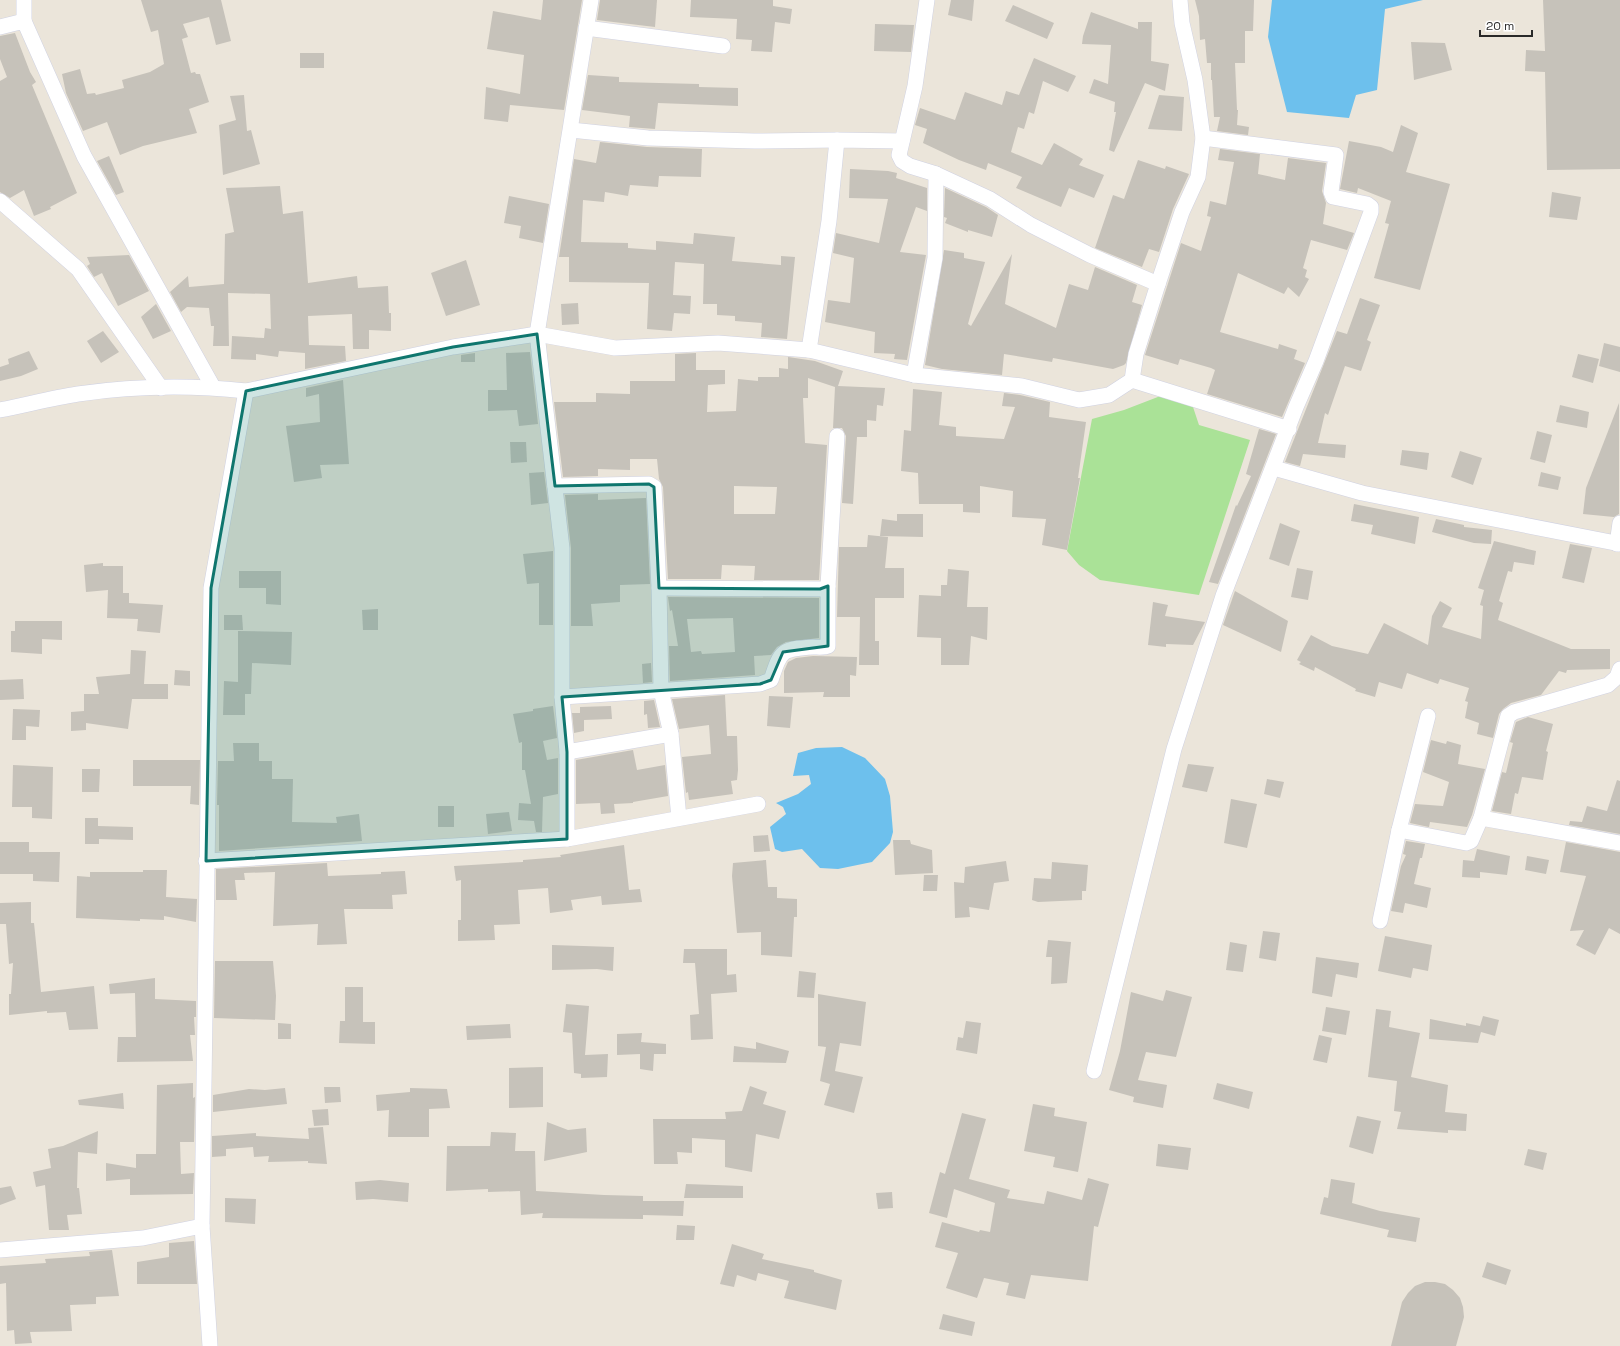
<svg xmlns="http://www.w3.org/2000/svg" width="1620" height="1346" font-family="'Space Grotesk',sans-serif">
<rect width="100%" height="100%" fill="#ebe5da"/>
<polygon fill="#aae297" points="1163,395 1193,407 1199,425 1250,440 1199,595 1100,580 1079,565 1067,551 1092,419 1124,410"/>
<g fill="#6dc0ed">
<polygon points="1272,0 1423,0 1385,9 1377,90 1356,95 1349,118 1287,112 1268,37"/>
<polygon points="842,747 865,758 885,779 890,796 893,832 890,843 872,862 838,869 820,868 802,849 782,852 775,849 770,827 786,814 783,807 776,803 798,794 811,784 809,775 793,776 798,753 816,748"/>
</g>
<g fill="#c6c2ba" fill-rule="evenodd">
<polygon points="141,0 221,0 231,41 216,45 209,17 183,24 188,37 182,39 191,73 195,72 196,74 200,74 209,102 189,109 197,133 143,146 120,155 107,122 83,131 66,93 62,74 80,69 87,94 95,93 96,95 124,88 122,80 150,72 164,64 158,30 151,32"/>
<polygon points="543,0 582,0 564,110 510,105 508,122 484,119 486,87 520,94 524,55 487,49 493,11 541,20"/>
<polygon points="600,0 657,0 655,27 597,20"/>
<polygon points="691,0 773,0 773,6 792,9 790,24 775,22 772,52 751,51 752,40 736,39 737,19 690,17"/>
<polygon points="951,0 974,0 972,21 948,15"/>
<polygon points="1195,0 1254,0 1253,31 1245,31 1245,63 1235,63 1237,110 1238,110 1237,125 1249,127 1248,135 1217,131 1220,117 1214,117 1212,80 1211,80 1211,63 1207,63 1205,39 1200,40 1199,16"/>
<polygon points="1543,0 1620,0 1620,169 1547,170 1545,72 1525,71 1526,50 1545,51"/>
<polygon points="1013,5 1054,23 1047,39 1005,21"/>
<polygon points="1091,12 1138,29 1138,22 1152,22 1151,61 1169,64 1165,91 1145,83 1114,152 1109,150 1116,112 1114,112 1115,102 1089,93 1094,79 1108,84 1111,45 1082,44 1083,36"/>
<polygon points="875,24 914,25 911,52 874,51"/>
<polygon points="15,33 30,72 36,82 32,85 77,193 50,207 51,209 34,216 24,190 10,198 0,192 0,81 7,77 0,59 0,36"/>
<polygon points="1411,42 1445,43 1452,70 1414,80"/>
<rect x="300" y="53" width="24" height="15"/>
<polygon points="1034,58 1076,76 1068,92 1043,81 1034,114 1029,112 1024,129 1018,127 1011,152 1042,165 1054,143 1083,159 1079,165 1104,175 1094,198 1069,188 1061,207 1016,188 1022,177 988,163 986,170 959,160 923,143 927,129 915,125 920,108 955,120 965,92 1002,105 1006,91 1019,95"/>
<polygon points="588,75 619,77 619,82 699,84 699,87 738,88 738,106 658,103 655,129 629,127 630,116 582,110"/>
<polygon points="244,95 247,131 251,130 260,164 223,175 219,125 236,120 230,96"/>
<polygon points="1159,95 1184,97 1182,131 1148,129"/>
<polygon points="1401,125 1418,133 1406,172 1450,184 1420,290 1374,278 1389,224 1385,223 1391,201 1358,188 1357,193 1340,189 1349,141 1381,147 1393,152"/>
<polygon points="600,142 647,147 702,149 701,177 659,176 658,187 630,185 628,196 605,192 604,202 583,200 581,242 628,243 628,248 656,250 656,241 693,244 694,233 735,237 732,261 781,265 781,256 795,257 787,339 761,337 762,323 735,321 735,316 717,315 717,304 703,304 704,264 675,262 673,295 691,296 690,314 674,313 672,331 647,329 649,283 569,282 569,257 559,257 574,159 596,163"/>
<polygon points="1220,149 1260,154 1258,174 1285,180 1288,158 1326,163 1322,191 1326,203 1323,224 1354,233 1347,250 1311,240 1303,268 1307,270 1305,277 1309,279 1299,297 1288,287 1284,294 1238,273 1220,332 1278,349 1279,344 1297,350 1294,359 1305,363 1282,417 1207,394 1215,370 1211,368 1180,359 1178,365 1145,355 1181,243 1201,251 1211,217 1207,216 1210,201 1226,205 1234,162 1218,160"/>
<polygon points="109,156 124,192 116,195 97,161"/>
<polygon points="1138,160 1165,169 1166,166 1189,174 1173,209 1159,252 1149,249 1142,267 1095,248 1113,195 1124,199"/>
<polygon points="850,169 888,171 897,173 896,178 927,188 927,211 916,207 900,252 926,255 907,360 894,359 895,354 874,353 875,332 825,322 828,300 850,303 854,258 833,253 836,233 879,243 888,199 849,198"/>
<polygon points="280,186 283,214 303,211 308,283 357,276 358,288 388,286 389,313 391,313 391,331 369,330 369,349 353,349 352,314 308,316 309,345 345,346 346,361 305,369 305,353 279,351 278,357 256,354 256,360 231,359 232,336 264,338 265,328 271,329 270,294 228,293 229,346 213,346 214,326 211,326 209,308 187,307 181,312 170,292 188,276 189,287 224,284 225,234 234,232 226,188"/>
<polygon points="945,188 986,207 998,215 992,237 968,230 968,232 945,223 947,218 944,217"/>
<polygon points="1552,192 1581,197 1577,220 1549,217"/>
<polygon points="509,196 549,204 543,243 519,238 521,226 504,223"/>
<polygon points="944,250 964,253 964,258 985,262 968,324 971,326 1012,254 1005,304 1056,328 1069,284 1088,290 1095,267 1137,285 1132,302 1142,305 1126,363 1124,365 1113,369 1053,358 1052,362 1004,354 1002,375 942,369 925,365"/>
<polygon points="129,255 149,291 118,306 102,273 94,277 87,266 90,264 87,257"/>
<polygon points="466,260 480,305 446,316 431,273"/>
<polygon points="1360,298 1380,305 1367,340 1371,342 1361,371 1345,366 1328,415 1325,413 1318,443 1346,445 1345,458 1303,454 1300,466 1285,462 1337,331 1347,334"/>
<polygon points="578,303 579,324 562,325 561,304"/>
<polygon points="156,304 171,331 153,339 141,317"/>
<polygon points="103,331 119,352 101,363 87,341"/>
<polygon points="1604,343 1620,347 1620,372 1599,366"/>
<polygon points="29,351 38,369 21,376 0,381 0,367 9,364 8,359"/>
<polygon points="530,352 538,424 519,426 517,410 488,411 488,390 507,390 506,353"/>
<polygon points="475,353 475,362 461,362 461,355"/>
<path d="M696,353v17h29v14l-17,1 -1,27 29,-1 2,-32 20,2v-4h21v-9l9,1v-12l27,4 28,10 -5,15 47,2 -2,18 -6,-1 -1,16 -9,-1v17h-10l-4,67 -11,-1 4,-67 -4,-8h-9l2,-41 -27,-9v20h-5l2,45 22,2 -8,135h-65l1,-14 -33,-1 -1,14h-53l-5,-92 -4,-8 -2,-20h-27v11l-32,-1v7l-35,1 -9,-75h42v-9l34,1v-13h45v-27zM734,486l43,1 -2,27h-41z"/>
<polygon points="1578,354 1599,359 1593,383 1572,377"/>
<polygon points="343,380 349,464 320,465 322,478 294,482 286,426 320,422 319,394 306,397 306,388"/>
<polygon points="913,389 942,392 939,425 956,427 956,436 1004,439 1015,407 1002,406 1004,393 1020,395 1050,402 1049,417 1086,422 1078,478 1080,478 1067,550 1042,545 1046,519 1012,517 1013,491 980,486 980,513 963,512 963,504 919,504 918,473 901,471 904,430 911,431"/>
<polygon points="1619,403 1619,514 1614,517 1583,514 1586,488"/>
<polygon points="1560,405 1589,412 1587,428 1556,422"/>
<polygon points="1259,429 1276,434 1218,584 1209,582 1236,505 1237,506 1251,476 1246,474"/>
<polygon points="1537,431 1552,435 1545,463 1530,459"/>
<polygon points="510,442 526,442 527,462 511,463"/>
<polygon points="1402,450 1429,453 1427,470 1400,465"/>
<polygon points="1460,451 1482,458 1473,485 1451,477"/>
<polygon points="544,472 548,503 531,505 529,473"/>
<polygon points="1541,472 1561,477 1558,490 1538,486"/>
<polygon points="598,494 598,500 646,498 650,584 620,585 620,602 591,604 593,626 571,626 571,548 565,495"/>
<polygon points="1354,504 1419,517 1415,544 1371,534 1373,525 1351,521"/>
<polygon points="897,514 923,514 923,537 880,536 882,519 897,521"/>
<polygon points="1436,519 1464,525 1464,527 1492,530 1491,544 1474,543 1432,532"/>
<polygon points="1280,523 1300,531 1289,566 1269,559"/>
<polygon points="868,535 888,537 885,568 904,568 904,598 875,598 875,641 879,641 879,665 859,665 860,617 837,617 839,547 867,547"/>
<polygon points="1494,541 1536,551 1534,565 1514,562 1512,572 1508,571 1499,601 1503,603 1498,620 1571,649 1610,649 1610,669 1567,670 1566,673 1559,671 1541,695 1511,703 1503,709 1499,714 1493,738 1477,734 1479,723 1465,718 1468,702 1465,701 1469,688 1440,679 1438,684 1407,673 1402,689 1379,682 1375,697 1355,691 1356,689 1315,667 1314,671 1299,664 1301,662 1297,660 1311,635 1332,646 1368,654 1384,623 1428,645 1432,616 1440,601 1452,608 1442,627 1481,639 1483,606 1480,605 1484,590 1478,588"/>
<polygon points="1570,544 1592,548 1584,583 1562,578"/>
<polygon points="553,551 553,625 539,625 539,583 527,584 523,554"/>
<polygon points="103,563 103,566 123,566 123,593 129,593 129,603 163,605 160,633 137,631 138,619 107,618 108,590 86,592 84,565"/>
<polygon points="1297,568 1313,571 1308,600 1291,597"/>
<polygon points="948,569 969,571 967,607 988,607 987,640 971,636 969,665 941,665 941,638 917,637 919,595 941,596 941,585 947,585"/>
<polygon points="239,571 281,571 281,605 266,604 266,588 239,588"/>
<polygon points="1235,591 1288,621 1281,652 1223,625"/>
<path d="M668,597l151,1v40l-33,4 -9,5 -6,8 -17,1 1,19 -85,6 -1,-35h9l-6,-36 -2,1zM733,618l2,34 -33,2 -1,-3 -10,1 -4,-33z"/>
<polygon points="1153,602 1168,605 1165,616 1205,622 1193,645 1166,644 1166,647 1148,645"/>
<polygon points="378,609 378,630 363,630 362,610"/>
<polygon points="224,615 242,615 243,630 224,630"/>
<polygon points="15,621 62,621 62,640 42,639 42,654 11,652 11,631 15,631"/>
<polygon points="238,631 292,632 291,665 252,663 251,694 245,694 245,715 223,715 224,681 238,682"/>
<polygon points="131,650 146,651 144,684 168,684 168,699 132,699 128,729 86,723 86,730 71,731 71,712 84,711 84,694 99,694 96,677 130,674"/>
<polygon points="813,656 857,657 856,676 850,675 850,697 823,697 824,692 784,693 784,671 788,662 796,658"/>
<polygon points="651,663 652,682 643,683 642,664"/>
<polygon points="175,670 190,671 190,686 174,685"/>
<polygon points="23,679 24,699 0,700 0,680"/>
<polygon points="725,695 727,736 737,736 738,770 737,780 731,781 733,794 689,800 688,792 686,793 682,757 711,754 709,725 679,729 672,699"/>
<polygon points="769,696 793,697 790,728 767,726"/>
<polygon points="654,700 660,727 648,728 647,714 644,715 644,701"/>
<polygon points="553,706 557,738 543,741 547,760 558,758 558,794 543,797 542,832 536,832 534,821 518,820 519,803 531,804 525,770 522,770 522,742 519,743 513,714 533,711 533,709"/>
<polygon points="611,706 612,719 584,720 584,731 574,733 572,713 580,713 580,707"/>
<polygon points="13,709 40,710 39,727 26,726 26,740 12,740"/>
<polygon points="1528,717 1553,724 1546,751 1548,752 1543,780 1522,777 1518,794 1515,793 1511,814 1492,811 1502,772 1506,773 1513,743 1510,742 1516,722"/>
<polygon points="1431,740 1446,744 1447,741 1461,745 1458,764 1485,769 1472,815 1467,827 1430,822 1429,827 1410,823 1415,804 1443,806 1449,782 1423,772"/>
<polygon points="233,743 259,743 259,761 272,761 272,779 293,779 292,822 337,823 336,817 359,814 362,841 219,851 219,805 217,805 218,761 234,761"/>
<polygon points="633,750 637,770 665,765 668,796 633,802 633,803 614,804 615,813 601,814 600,803 576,804 576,760"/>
<polygon points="133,760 200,760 199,805 190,804 191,786 133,786"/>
<polygon points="1188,764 1214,767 1207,792 1182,787"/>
<polygon points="13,765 53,767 52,819 32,818 32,807 12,807"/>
<polygon points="82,769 100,769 99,792 82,792"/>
<polygon points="1267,779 1284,782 1280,798 1264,794"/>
<polygon points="1617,780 1620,781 1620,834 1569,825 1570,821 1582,822 1587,806 1607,811"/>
<polygon points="1231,799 1257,804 1247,848 1224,843"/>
<rect x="438" y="806" width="16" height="21"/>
<polygon points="509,812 512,831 488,834 486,814"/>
<polygon points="85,818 98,818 98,826 133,827 133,840 99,839 99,844 85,844"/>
<polygon points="768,835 770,851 754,852 753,836"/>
<polygon points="893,840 910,840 911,844 932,850 933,873 895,875"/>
<polygon points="1406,841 1425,844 1422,858 1420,858 1414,884 1431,888 1427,908 1405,903 1403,913 1391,911 1401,866 1406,855 1403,854"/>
<polygon points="0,842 29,842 29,852 60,852 59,882 33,881 33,874 0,874"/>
<polygon points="1566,842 1620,852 1620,934 1609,928 1595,955 1576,945 1584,930 1570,931 1586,876 1560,872"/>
<polygon points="624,845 629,890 640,889 642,902 602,905 601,896 571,900 573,910 550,913 548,888 518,890 520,924 494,925 495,940 458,941 458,920 461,920 461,880 456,881 454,866 523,862 523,860 561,857 560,855"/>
<polygon points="1477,849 1510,856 1507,875 1480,872 1480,878 1462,877 1463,860 1474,861"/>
<polygon points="1527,856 1549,860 1546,874 1525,870"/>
<polygon points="766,860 768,887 777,887 777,898 797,899 797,917 794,917 792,957 761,955 761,932 737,933 732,876 733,863"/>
<polygon points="1006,861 1009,881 994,883 989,910 969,907 970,917 955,918 954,882 964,883 965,867"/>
<polygon points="1052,862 1088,865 1086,891 1082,891 1082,900 1038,902 1032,900 1034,878 1051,879"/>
<polygon points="327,863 328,876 381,874 381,872 405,871 407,894 392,895 393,909 344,909 347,944 317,945 318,924 273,926 275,872 244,873 245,880 235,880 237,900 216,900 216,869"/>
<polygon points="143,870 167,870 166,897 197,899 196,922 164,916 164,920 140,919 140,921 76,918 77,876 90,877 90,872 143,872"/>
<polygon points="924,875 938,875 937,891 923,891"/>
<polygon points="31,902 31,923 34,923 41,992 94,986 98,1029 69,1030 66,1012 47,1013 47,1011 9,1015 9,994 11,994 13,963 9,964 6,924 0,924 0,903"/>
<polygon points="1263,931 1280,933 1276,961 1259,958"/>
<polygon points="1385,936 1432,945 1428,971 1413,968 1411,978 1378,971"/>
<polygon points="1048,940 1071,942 1067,983 1051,984 1052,957 1046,957"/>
<polygon points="1230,942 1247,945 1243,972 1226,970"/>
<polygon points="552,945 614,947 613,971 597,969 552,970"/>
<polygon points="684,949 727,949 727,975 736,974 737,992 711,994 713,1039 691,1040 690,1015 699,1014 695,963 683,963"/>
<polygon points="1316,957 1359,963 1357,978 1336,974 1332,997 1312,993"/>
<polygon points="215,961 273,961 276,996 275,1020 214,1018"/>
<polygon points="799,971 816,973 814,998 797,997"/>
<polygon points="155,978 155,999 196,1001 196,1017 194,1017 195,1035 190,1035 193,1061 117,1062 118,1037 136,1037 135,993 110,994 109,984"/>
<polygon points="345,987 363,987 363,1022 375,1022 375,1044 339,1043 340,1021 345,1021"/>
<polygon points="1166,990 1192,997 1176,1057 1146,1052 1138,1080 1167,1085 1163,1108 1133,1102 1134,1097 1109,1090 1120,1051 1131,992 1163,1001"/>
<polygon points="818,994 866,1002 861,1046 840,1043 835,1071 863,1077 854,1113 824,1105 830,1084 820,1081 826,1047 818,1046"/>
<polygon points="566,1004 589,1006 585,1055 608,1054 607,1077 581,1078 581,1074 574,1073 572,1033 563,1032"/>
<polygon points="1326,1007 1350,1011 1346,1035 1322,1031"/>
<polygon points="1376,1009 1391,1011 1389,1027 1420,1033 1411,1077 1448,1085 1445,1112 1467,1114 1466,1131 1448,1130 1448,1133 1397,1129 1401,1112 1394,1111 1397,1081 1368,1077"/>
<polygon points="1483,1016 1499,1020 1495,1036 1481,1032 1478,1043 1429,1039 1430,1019 1466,1026 1466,1023 1480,1026"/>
<polygon points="966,1021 981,1023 977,1054 956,1050 958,1037 963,1038"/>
<polygon points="278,1023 291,1024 291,1039 278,1039"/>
<polygon points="510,1024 511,1038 467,1040 466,1026"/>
<polygon points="642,1033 641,1042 666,1044 666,1054 654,1054 653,1071 640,1069 640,1054 617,1055 617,1034"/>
<polygon points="1319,1035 1332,1038 1327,1063 1313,1060"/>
<polygon points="756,1042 789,1051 786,1063 733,1062 734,1046 756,1049"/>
<polygon points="543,1067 543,1107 509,1108 509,1068"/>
<polygon points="193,1083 193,1098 195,1097 194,1142 180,1142 181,1174 194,1173 193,1194 130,1195 130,1179 106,1181 106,1163 136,1168 136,1154 156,1154 157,1085"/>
<polygon points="1217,1083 1253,1092 1249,1109 1213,1099"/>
<polygon points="750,1086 767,1092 763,1104 786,1111 779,1139 756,1134 752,1172 725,1167 725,1140 692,1138 692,1153 677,1152 678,1164 654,1164 653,1119 726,1119 725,1112 742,1111"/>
<polygon points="324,1087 340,1087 341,1102 325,1103"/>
<polygon points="285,1088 287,1104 213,1112 213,1095 249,1089 265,1090"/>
<polygon points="410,1088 447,1089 450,1108 429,1109 429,1137 388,1137 389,1110 377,1111 376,1095 410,1092"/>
<polygon points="123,1093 124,1109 79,1105 78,1100"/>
<polygon points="1033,1104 1055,1108 1054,1116 1087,1122 1078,1172 1053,1167 1055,1157 1024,1151"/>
<polygon points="328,1109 329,1125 314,1126 312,1110"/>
<polygon points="962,1113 986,1119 969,1179 1010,1190 1007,1198 1044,1204 1047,1191 1082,1200 1088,1178 1109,1184 1098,1227 1094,1226 1088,1281 1031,1275 1025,1299 1006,1295 1009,1283 984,1278 977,1298 946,1288 958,1253 935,1247 942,1222 979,1232 980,1230 990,1232 995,1203 954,1189 947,1218 929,1213 940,1172 945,1174"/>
<polygon points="1357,1116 1381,1121 1373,1154 1349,1147"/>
<polygon points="547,1122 568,1130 586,1128 587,1152 544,1161"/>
<polygon points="323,1127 327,1164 308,1163 308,1161 268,1162 269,1156 254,1157 253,1147 226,1149 226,1156 212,1157 212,1136 256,1133 256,1136 309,1139 308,1128"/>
<polygon points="98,1131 97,1154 78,1152 77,1188 79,1188 82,1214 67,1215 69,1230 49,1230 45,1185 36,1187 33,1172 51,1168 48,1149 63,1146"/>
<polygon points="491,1132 516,1133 515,1151 535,1151 536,1191 604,1195 643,1196 643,1201 684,1201 683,1216 643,1215 643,1219 542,1218 543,1213 521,1215 520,1191 488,1192 488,1189 446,1191 447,1146 490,1146"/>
<polygon points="1158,1144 1191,1148 1188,1170 1156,1166"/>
<polygon points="1528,1149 1547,1153 1543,1170 1524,1165"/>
<polygon points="1331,1179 1355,1183 1352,1203 1380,1211 1420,1218 1416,1242 1387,1237 1389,1230 1320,1214 1324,1197 1328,1198"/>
<polygon points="380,1180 409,1183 408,1202 373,1199 356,1200 355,1182"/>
<polygon points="686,1184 743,1186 743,1198 684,1198"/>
<polygon points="11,1186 16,1199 0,1205 0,1188"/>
<polygon points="892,1192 893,1208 878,1209 876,1193"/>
<polygon points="225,1198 256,1199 255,1224 225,1222"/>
<polygon points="677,1225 695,1226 694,1240 676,1240"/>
<polygon points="194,1241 197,1284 137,1284 137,1262 169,1257 169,1243"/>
<polygon points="732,1244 764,1254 762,1259 814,1270 814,1272 842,1280 836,1310 784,1298 789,1281 758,1273 756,1281 737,1275 734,1287 720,1284"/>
<polygon points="112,1250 119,1296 96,1297 96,1304 70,1305 72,1331 30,1332 32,1343 15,1344 14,1330 7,1331 6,1283 0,1284 0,1266 46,1263 45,1259 90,1256 89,1252"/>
<polygon points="1487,1262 1511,1270 1506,1285 1482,1277"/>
<polygon points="1425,1282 1435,1282 1445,1284 1453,1290 1460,1298 1463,1307 1464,1317 1456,1346 1391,1346 1402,1302 1408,1293 1415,1286"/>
<polygon points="943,1314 975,1322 972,1336 939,1329"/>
</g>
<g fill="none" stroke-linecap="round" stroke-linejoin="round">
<g stroke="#d0d2e2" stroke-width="16">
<g id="street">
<polyline points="24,0 24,21"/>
<polyline points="591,0 537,334 562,548 562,697 567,752 567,839 758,804"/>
<polyline points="927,0 915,86 899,155 902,161 910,166 936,174 990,199 1031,225 1090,255 1158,284"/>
<polyline points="0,27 24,21 84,156 213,387"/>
<polyline points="586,28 723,46"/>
<polyline points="571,130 648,138 754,141 837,140"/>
<polyline points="0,201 78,269 161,388"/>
<polyline points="809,350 829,221 837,140 902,141"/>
<polyline points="914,375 935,258 936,174"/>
<polyline points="1132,380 1289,429"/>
<path d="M0,410c26,-5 52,-12 78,-16 55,-8 113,-9 168,-3l207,-44 84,-13 78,14 103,-5 91,7 105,25 108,11 57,14 30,-5 23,-15 4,-26 22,-70 24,-72 16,-35 5,-39 -8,-58 -13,-57 -2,-23"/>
<polyline points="1274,468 1362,493 1620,544"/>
<polyline points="555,486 649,484 654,487 659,588 661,690 671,734 679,818"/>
<polyline points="1617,544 1620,523"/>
<polyline points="659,588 825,589 828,586 837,436"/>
<polyline points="1620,669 1617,677 1608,685 1514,712 1508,716 1481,818 1620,843"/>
<path d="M562,697l198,-13 11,-4c10,-30 10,-31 42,-33 5,0 11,1 15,-1v-60"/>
<polyline points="1428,716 1399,830 1466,843 1471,841 1481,818"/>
<polyline points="567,752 671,734"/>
<polyline points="206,861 567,839"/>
<polyline points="1380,921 1399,830"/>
<polyline points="1094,1071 1174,749 1223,596 1296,407 1316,361 1371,212 1371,207 1367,204 1333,197 1331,192 1336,155 1203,138"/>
<polyline points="0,1250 143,1238 202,1226"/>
<polyline points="210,1346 202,1226 211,588 246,391"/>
</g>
</g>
<use href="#street" stroke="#fff" stroke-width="15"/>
</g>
<path fill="#0f766e" fill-opacity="0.2" stroke="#0f766e" stroke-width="3" stroke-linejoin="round" d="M537,334l18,152 94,-2 5,3 5,101 161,1 8,-3v60l-45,6 -12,28 -11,4 -198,13 5,55v87l-361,22 5,-273 35,-197 207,-44z"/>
<path d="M1480 30v6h52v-6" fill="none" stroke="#292929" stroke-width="2"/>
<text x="1486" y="30" font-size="12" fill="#292929" stroke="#ffffff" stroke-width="3" paint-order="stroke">20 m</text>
</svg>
